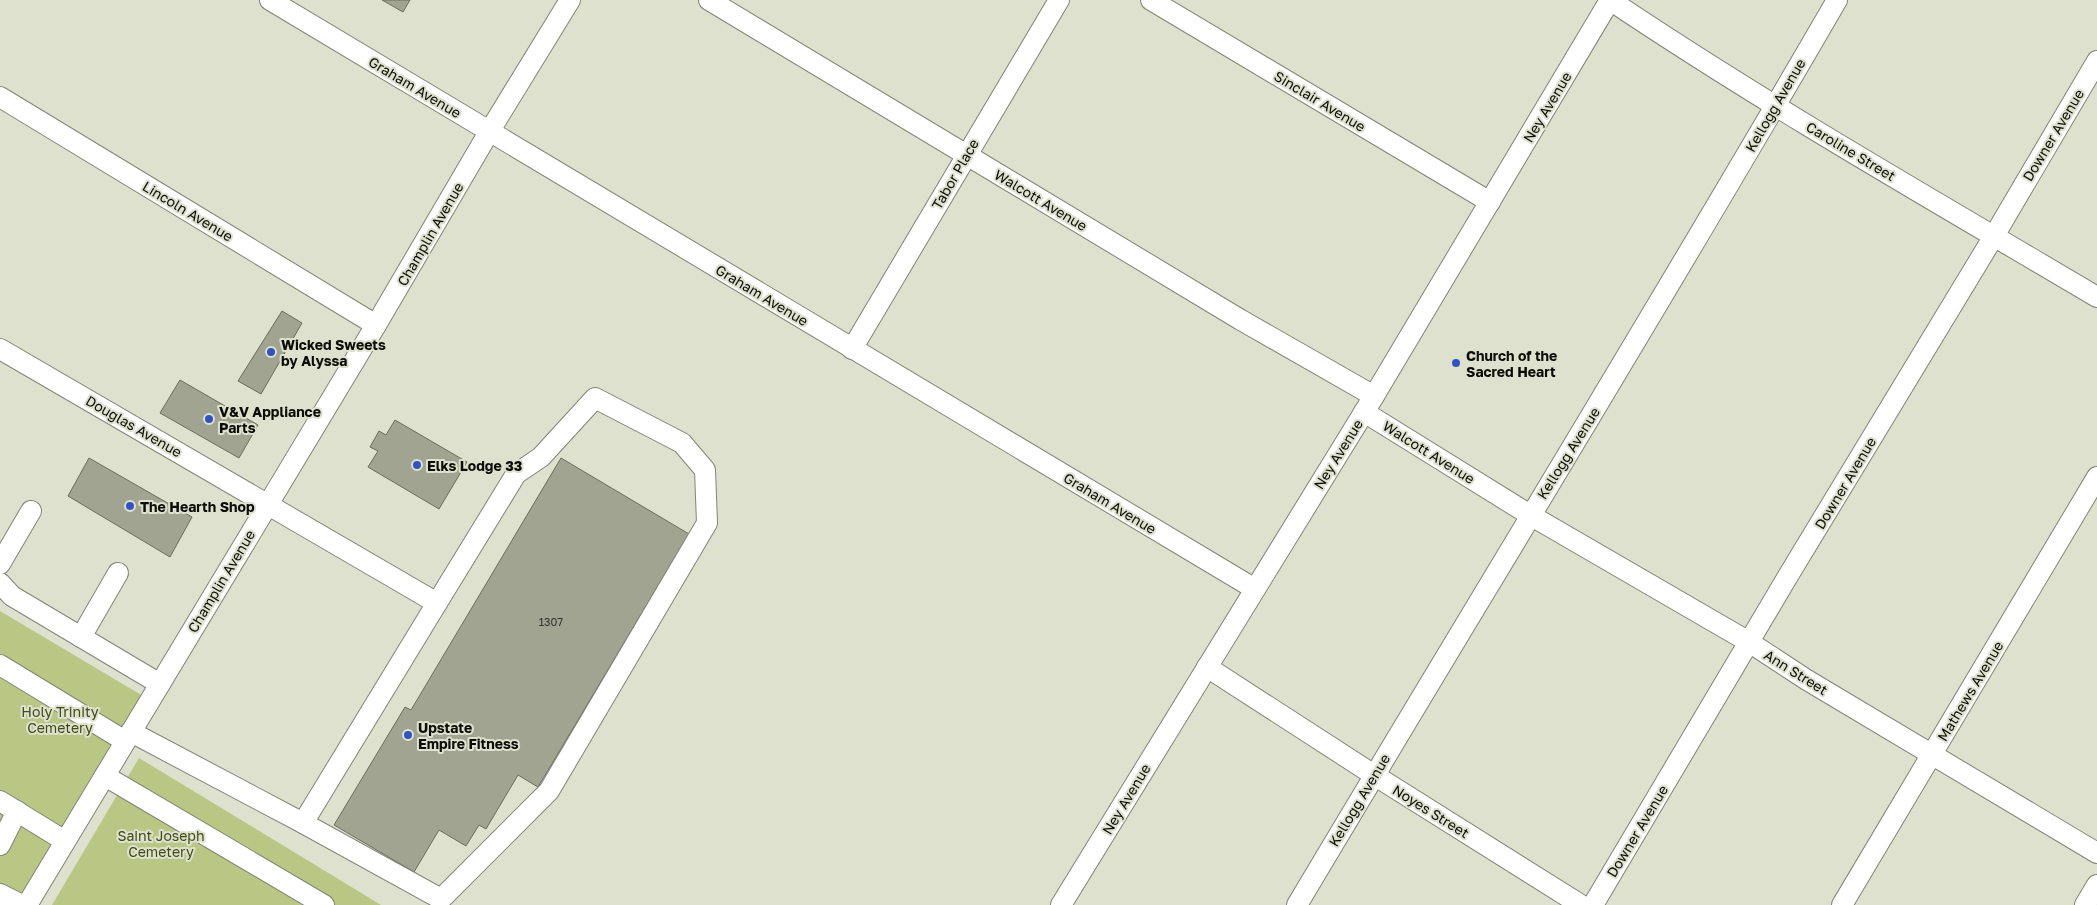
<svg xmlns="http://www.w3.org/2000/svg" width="2097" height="905" font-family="'Golos Text',sans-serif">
<rect width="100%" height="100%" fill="#dde1ce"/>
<g fill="#bac684">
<polygon points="0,611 143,696 19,905 0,905"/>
<polygon points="139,758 381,905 52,905"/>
</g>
<g fill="#a0a491" stroke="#6a6d5c">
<polygon points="382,0 410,0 403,12"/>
<polygon points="282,311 302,323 261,394 238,381"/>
<polygon points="180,380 258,425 239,458 160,413"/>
<polygon points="395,420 467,462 439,509 368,467 378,451 370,447 379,431 386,435"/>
<polygon points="89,458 192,517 170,557 68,496"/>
<polygon points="561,458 689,534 538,787 518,775 486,829 479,825 466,846 439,830 414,872 334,825 405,707 411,710"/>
</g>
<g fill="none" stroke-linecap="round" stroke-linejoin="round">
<g stroke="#818574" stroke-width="22">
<g id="minor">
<polyline points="270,0 1255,589"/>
<polyline points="709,0 1241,320 1374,396"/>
<polyline points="1151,0 1490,202"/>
<path d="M1610,0c158,106 323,200 487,297"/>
<polyline points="0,97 376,325"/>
<polyline points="0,349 437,603 303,823 131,732"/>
<polyline points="852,349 1059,0"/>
<polyline points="1364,412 1530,515 1749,642 1807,680 2097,853"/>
<polyline points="0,564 31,511"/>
<polyline points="0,583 12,596 160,684"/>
<polyline points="81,637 118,573"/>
<polyline points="0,665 125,741"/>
<polyline points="1207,667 1374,775 1581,905"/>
<polyline points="105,776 324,905"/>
<polyline points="0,801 65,841"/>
<polyline points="303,823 441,899 549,791 707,523 705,470 682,443 595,398 541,457 516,474 437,603"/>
<polyline points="0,845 17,811"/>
<polyline points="0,894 22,905"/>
<polyline points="27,905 376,325 489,132 570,0"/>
<polyline points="1061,905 1374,396 1610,0"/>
<path d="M1297,905c180,-302 364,-601 540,-905"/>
<polyline points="1593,905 1788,576 1994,236 2097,61"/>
<polyline points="1842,905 2097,477"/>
<polyline points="2085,905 2097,885"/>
</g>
</g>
<use href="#minor" stroke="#fff" stroke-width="20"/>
</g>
<g fill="#3252c3" stroke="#dde1ce" stroke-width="2">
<circle cx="271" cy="352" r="5"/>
<circle cx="1456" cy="363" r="5"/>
<circle cx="209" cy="419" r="5"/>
<circle cx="417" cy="465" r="5"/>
<circle cx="130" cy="506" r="5"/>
<circle cx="408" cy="735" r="5"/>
</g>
<g text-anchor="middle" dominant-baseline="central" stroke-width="4" stroke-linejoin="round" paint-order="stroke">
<g font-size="11" fill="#31332a">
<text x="551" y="621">1307</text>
</g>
<g font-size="14" fill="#0c0d07" stroke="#dde1ce">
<text transform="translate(415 87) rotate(31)">Graham Avenue</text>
<text transform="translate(1320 101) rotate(31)">Sinclair Avenue</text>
<text transform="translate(1775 105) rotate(-60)">Kellogg Avenue</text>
<text transform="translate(1547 107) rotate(-59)">Ney Avenue</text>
<text transform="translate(2053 135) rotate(-59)">Downer Avenue</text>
<text transform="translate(1851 151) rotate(31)">Caroline Street</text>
<text transform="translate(955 174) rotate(-60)">Tabor Place</text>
<text transform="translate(1041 200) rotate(31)">Walcott Avenue</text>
<text transform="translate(188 211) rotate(31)">Lincoln Avenue</text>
<text transform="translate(430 234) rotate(-60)">Champlin Avenue</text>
<text transform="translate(762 295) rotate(31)">Graham Avenue</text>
<text transform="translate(134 426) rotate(30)">Douglas Avenue</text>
<text transform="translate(1429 452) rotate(32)">Walcott Avenue</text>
<text transform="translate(1568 453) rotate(-58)">Kellogg Avenue</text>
<text transform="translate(1338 454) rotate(-58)">Ney Avenue</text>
<text transform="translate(1845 483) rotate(-59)">Downer Avenue</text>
<text transform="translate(1110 503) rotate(31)">Graham Avenue</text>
<text transform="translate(221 581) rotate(-59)">Champlin Avenue</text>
<text transform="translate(1796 672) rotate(32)">Ann Street</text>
<text transform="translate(1970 691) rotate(-59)">Mathews Avenue</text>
<text transform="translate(1126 799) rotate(-59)">Ney Avenue</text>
<text transform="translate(1359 800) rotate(-59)">Kellogg Avenue</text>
<text transform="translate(1431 811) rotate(32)">Noyes Street</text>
<text transform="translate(1637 831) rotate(-59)">Downer Avenue</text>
</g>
<g font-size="14" font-weight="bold" fill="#0c0d07" stroke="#dde1ce" text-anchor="start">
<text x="281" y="344">Wicked Sweets<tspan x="281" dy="16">by Alyssa</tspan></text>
<text x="1466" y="355">Church of the<tspan x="1466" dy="16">Sacred Heart</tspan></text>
<text x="219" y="411">V&amp;V Appliance<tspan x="219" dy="16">Parts</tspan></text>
<text x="427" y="465">Elks Lodge 33</text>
<text x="140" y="506">The Hearth Shop</text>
<text x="418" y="727">Upstate<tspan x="418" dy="16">Empire Fitness</tspan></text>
</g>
<g font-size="14" fill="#424a15" stroke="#dde1ce">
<text x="60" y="711">Holy Trinity<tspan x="60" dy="16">Cemetery</tspan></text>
<text x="161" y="835">Saint Joseph<tspan x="161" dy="16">Cemetery</tspan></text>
</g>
</g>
</svg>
